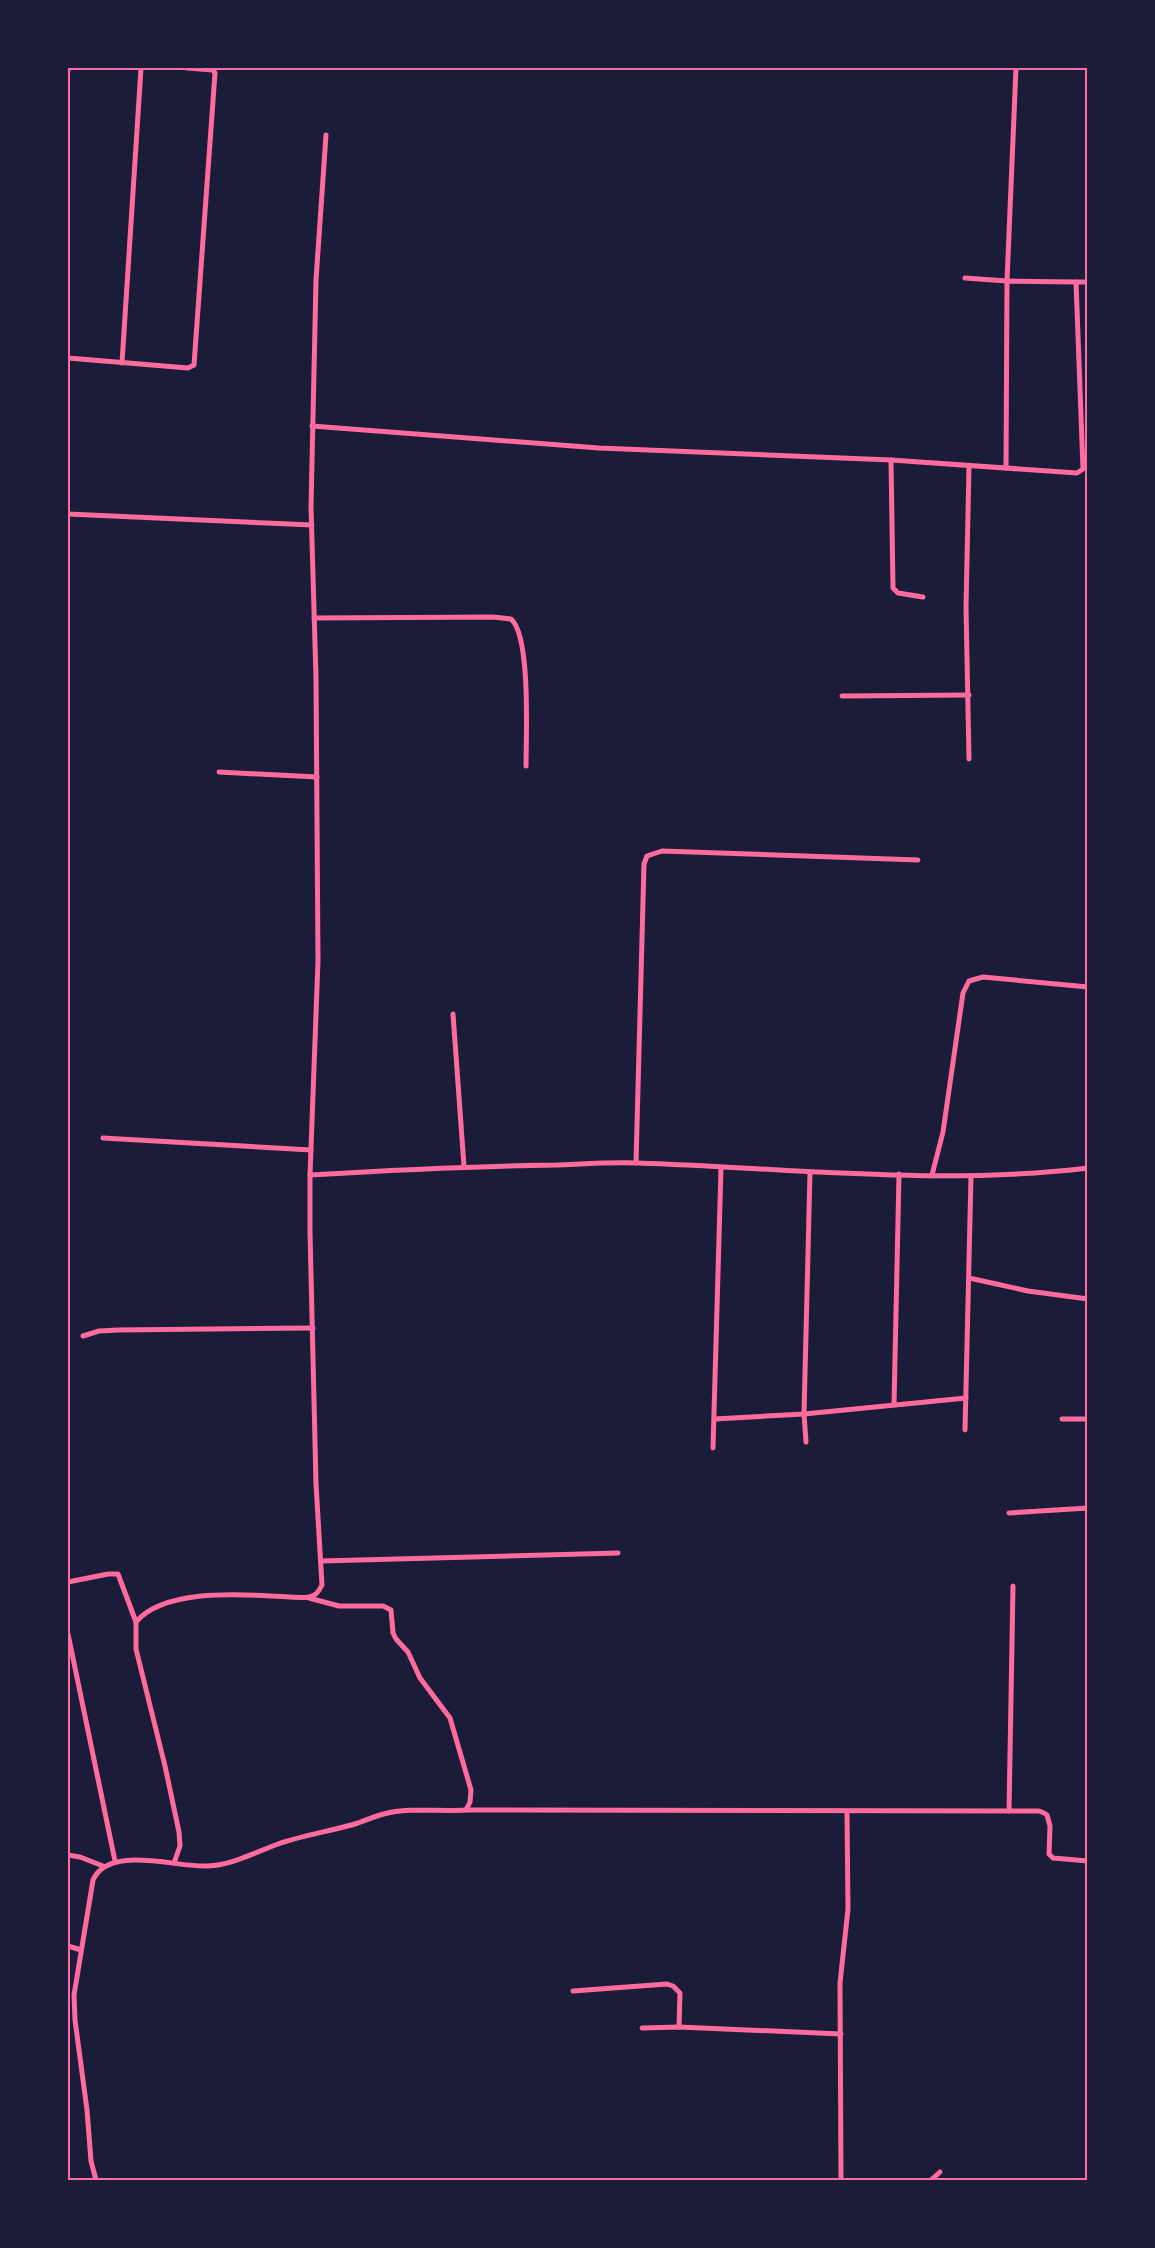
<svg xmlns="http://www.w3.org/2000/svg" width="1155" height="2248" font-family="Raleway,sans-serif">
<rect width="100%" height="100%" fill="#1b1b3a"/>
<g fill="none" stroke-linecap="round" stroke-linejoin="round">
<g stroke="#ff6b9d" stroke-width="5">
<polyline points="68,70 68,68"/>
<polyline points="965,278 1007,281 1016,68"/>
<polyline points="68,358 188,368 194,365 215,73 213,70 187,68"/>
<polyline points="122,363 141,68"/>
<polyline points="312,426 599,448 891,460 1077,473 1083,469 1076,282 1088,282"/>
<polyline points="891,460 893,588 898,593 923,597"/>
<polyline points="969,466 966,607 969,759"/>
<polyline points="1006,468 1007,281 1076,282"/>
<polyline points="68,514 312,525"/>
<path d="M314,618l179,-1 18,2c20,17 15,118 15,147"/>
<polyline points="842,696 969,695"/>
<polyline points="219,772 317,777"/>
<polyline points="453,1014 464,1166"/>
<polyline points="103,1138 311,1150"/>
<polyline points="636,1163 644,864 647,856 662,851 918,860"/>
<path d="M310,1175c82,-5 164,-9 246,-10 27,-1 54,-3 82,-2 149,5 301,23 450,5"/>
<polyline points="932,1175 943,1132 963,993 969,981 983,977 1088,987"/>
<polyline points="969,1278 1028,1291 1088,1299"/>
<polyline points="83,1336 99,1331 118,1330 313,1328"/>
<polyline points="894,1405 899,1174"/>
<polyline points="715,1419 804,1414 966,1398"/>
<polyline points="1062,1419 1088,1419"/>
<polyline points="965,1430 971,1176"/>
<polyline points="806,1442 804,1414 810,1172"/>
<polyline points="713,1448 721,1168"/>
<polyline points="1009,1513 1088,1508"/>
<polyline points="321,1561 618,1553"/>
<polyline points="68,1582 108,1574 118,1574 136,1622"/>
<polyline points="309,1598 339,1606 383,1606 391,1610 393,1633 396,1639 408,1652 420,1678 450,1718 471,1790 470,1802 466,1810"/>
<polyline points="68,1634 115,1861"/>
<polyline points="1009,1811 1013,1586"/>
<polyline points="68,1855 80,1857 103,1866"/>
<path d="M174,1863l6,-17 -1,-14 -14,-66 -29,-117v-27c27,-32 98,-28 136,-26 12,0 26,3 37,1 7,-1 10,-6 13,-12l-6,-101 -6,-252v-57l8,-214 -2,-283 -5,-171 5,-227 10,-145"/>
<polyline points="68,1946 81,1950"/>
<polyline points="573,1991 667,1984 673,1986 680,1993 679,2027"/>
<polyline points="642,2028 679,2027 841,2034"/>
<path d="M96,2180l-5,-19 -4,-51 -12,-90 -1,-25 19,-115c16,-36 84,-12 115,-14 24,-1 48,-14 70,-22 26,-9 54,-13 80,-21 9,-3 17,-7 26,-9 26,-7 55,-2 82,-4l573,1 5,2 3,2 3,11 -1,28 4,4 35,3"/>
<polyline points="841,2180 840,1983 848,1909 847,1812"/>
<polyline points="931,2180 940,2172"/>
</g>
</g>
<rect width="1155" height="2248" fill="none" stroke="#1b1b3a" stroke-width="138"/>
<rect x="69" y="69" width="1017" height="2110" fill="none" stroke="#ff6b9d" stroke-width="2"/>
</svg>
